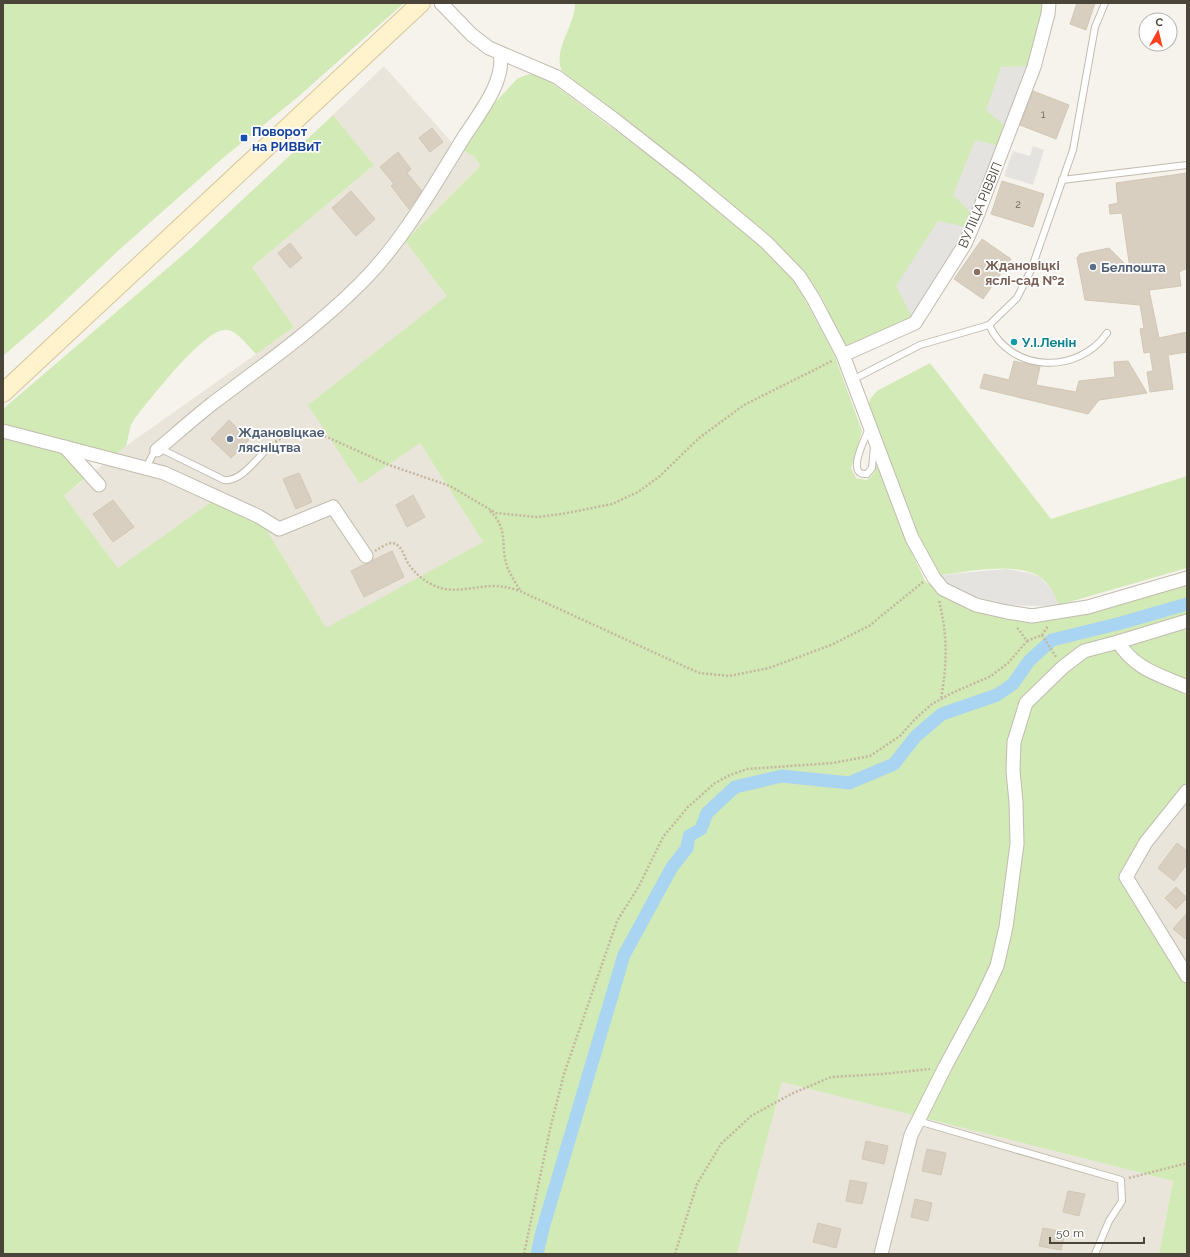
<svg xmlns="http://www.w3.org/2000/svg" width="1190" height="1257" font-family="Raleway,sans-serif">
<rect width="100%" height="100%" fill="#f6f3ec"/>
<g fill="#eae5da">
<polygon points="384,66 455,146 475,157 480,166 405,241 448,296 308,405 420,443 483,542 326,629 258,516 218,497 118,568 64,496 126,446 294,327 252,267 374,165 333,115"/>
<polygon points="1187,791 1187,960 1165,941 1126,877"/>
<polygon points="782,1082 1173,1181 1159,1254 737,1254"/>
</g>
<g fill="#d2eab5">
<polygon points="3,3 404,3 299,96 223,158 119,250 47,318 3,356"/>
<path d="M575,3h472v10l-40,115 -34,87 -60,104 -66,31 -25,-52 -15,-22 -20,-22 -85,-75 -140,-108c-10,-20 13,-45 13,-68z"/>
<path d="M533,74l19,9 132,99 78,64 34,37 38,71 28,77 -11,37 5,10 10,2c7,-4 9,-8 11,-16l23,63 25,54 15,11 66,26 181,-34v35l-70,21 -54,27 54,-24 70,45v103l-61,86 39,64 22,19v294h-28l14,-73 -391,-99 -45,172h-734v-817l60,15 22,26 -21,18 54,72 100,-71 40,19 68,112 157,-86 -63,-99 -60,41 -52,-79 139,-109 -42,-55 75,-75 -5,-9 -20,-11 62,-67 9,-4z"/>
<path d="M333,115l41,50 -122,102 42,60 -38,27c-8,-8 -18,-22 -28,-24 -21,-6 -79,71 -93,88l-4,7 -5,21 -10,8 -113,-27v-18l188,-161z"/>
<path d="M930,363l121,156 136,-43v92l-128,37c-5,-10 -10,-22 -19,-28 -24,-16 -73,-5 -100,-2l-21,-39 -50,-130 1,-7 7,-8z"/>
<polygon points="1187,623 1187,687 1165,676 1120,643"/>
</g>
<g fill="#e5e3e0">
<polygon points="1031,66 1007,128 986,110 1001,67"/>
<polygon points="975,140 1000,146 973,215 953,195"/>
<polygon points="1033,146 1044,150 1033,185 1004,176 1013,151 1030,156"/>
<polygon points="938,221 968,227 913,319 896,286"/>
<polygon points="1006,569 1029,573 1040,577 1052,590 1059,605 1048,606 1004,605 956,591 940,575"/>
</g>
<g fill="none" stroke-linecap="round" stroke-linejoin="round">
<polyline stroke="#a9d4f2" stroke-width="13" points="537,1254 543,1228 624,955 672,867 687,848 689,836 701,829 707,813 735,787 782,776 849,783 894,764 916,736 942,714 997,695 1013,684 1029,661 1052,640 1121,623 1187,604"/>
</g>
<g fill="#d8cfc1" stroke="#d3c7b4">
<polygon points="1077,3 1095,3 1086,30 1070,24"/>
<polygon points="1033,91 1069,105 1056,139 1020,125"/>
<polygon points="432,128 443,142 430,152 419,138"/>
<polygon points="398,152 411,169 407,173 422,191 409,209 391,186 394,184 380,167"/>
<polygon points="1187,173 1187,268 1179,272 1181,286 1149,290 1159,338 1187,332 1187,352 1168,355 1173,389 1150,392 1147,372 1153,371 1150,352 1144,353 1140,329 1144,328 1140,305 1085,300 1077,258 1080,254 1109,248 1130,269 1122,213 1110,214 1109,205 1118,203 1116,183"/>
<polygon points="1002,181 1044,194 1033,227 991,214"/>
<polygon points="351,191 375,219 356,236 332,208"/>
<polygon points="982,239 1011,259 983,299 954,279"/>
<polygon points="290,243 302,258 290,268 278,253"/>
<polygon points="1014,361 1040,367 1036,385 1076,392 1079,381 1115,377 1114,362 1128,361 1147,393 1099,400 1088,414 980,388 984,374 1009,380"/>
<polygon points="229,420 249,440 231,458 211,439"/>
<polygon points="299,473 312,502 296,509 283,479"/>
<polygon points="413,495 425,517 407,527 396,505"/>
<polygon points="113,500 134,527 113,542 93,514"/>
<polygon points="392,551 404,577 364,597 351,571"/>
<polygon points="1177,843 1187,851 1187,864 1174,881 1158,868"/>
<polygon points="1176,887 1187,898 1176,909 1165,898"/>
<polygon points="1187,913 1187,940 1173,929"/>
<polygon points="866,1141 888,1146 884,1164 862,1159"/>
<polygon points="927,1149 946,1153 941,1175 922,1171"/>
<polygon points="850,1180 867,1183 862,1204 846,1201"/>
<polygon points="1068,1191 1085,1194 1079,1216 1063,1212"/>
<polygon points="915,1199 932,1203 928,1221 911,1217"/>
<polygon points="818,1223 841,1229 836,1248 813,1242"/>
<polygon points="1043,1228 1065,1232 1061,1250 1039,1246"/>
</g>
<g fill="none" stroke-linecap="round" stroke-linejoin="round">
<g stroke="#c2bbae" stroke-width="8">
<g id="lane">
<polyline points="1062,180 1187,165"/>
<polyline points="989,325 1017,298 1031,270 1073,150 1095,27 1105,3"/>
<path d="M852,380l68,-35 69,-20c22,48 89,50 118,8"/>
<path d="M869,428c-4,11 -24,48 -2,46l5,-6 2,-22"/>
<path d="M146,468l7,-14 8,-5 63,31c16,2 31,-19 42,-30"/>
<polyline points="918,1121 1121,1180 1122,1201 1109,1221 1095,1254"/>
</g>
</g>
<g stroke="#c2bbae" stroke-width="15">
<g id="street">
<polyline points="441,3 472,35 489,48 557,77 615,120 688,177 766,242 799,276 813,298 843,355 912,538 934,578 943,589 976,605 1007,612 1032,616 1088,607 1187,578"/>
<polyline points="843,355 915,323 965,244 977,216 1034,67 1048,14 1049,3"/>
<polyline points="3,431 164,473 258,516 279,529 333,507 366,556"/>
<polyline points="65,447 99,485"/>
<path d="M157,450c19,-16 37,-32 56,-47 51,-38 103,-75 148,-120 42,-42 72,-96 103,-146 14,-22 42,-56 36,-84"/>
<path d="M1187,621l-69,21c18,28 40,32 69,45"/>
<polyline points="1187,791 1146,842 1126,877 1187,976"/>
<polyline points="881,1254 911,1135 945,1067 981,1000 997,966 1006,927 1017,844 1016,802 1013,771 1014,742 1026,703 1063,667 1084,651 1118,642"/>
</g>
</g>
<g stroke="#d6c79b" stroke-width="20">
<polyline id="secondary" points="3,393 421,3"/>
</g>
<g stroke="#c4b79f" stroke-width="2.5" stroke-dasharray="2 2" stroke-linecap="butt">
<polyline points="272,444 288,434 301,432 314,433 327,437 389,465 450,486 496,513 537,517 562,514 612,504 638,492 660,476 699,438 744,405 832,361"/>
<path d="M490,511c19,18 10,34 17,55 3,8 8,16 13,24"/>
<path d="M375,551c5,-3 12,-8 17,-8 11,1 12,16 18,23 6,8 14,15 23,19 20,10 40,1 60,1 10,0 18,2 27,5l168,77 12,5 29,3 40,-8 62,-23 38,-19 54,-44"/>
<path d="M939,601c9,34 8,64 2,98"/>
<polyline points="1042,635 1056,657"/>
<polyline points="1027,641 1042,635 1048,626"/>
<polyline points="1129,1178 1187,1163"/>
<polyline points="524,1254 550,1129 564,1074 617,921 639,886 663,837 688,807 715,783 730,775 747,769 833,763 870,756 900,736 915,719 932,704 952,693 991,676 1008,663 1027,641 1016,626"/>
<polyline points="675,1254 697,1184 721,1144 751,1116 791,1094 831,1077 883,1074 930,1069"/>
</g>
<use href="#lane" stroke="#fff" stroke-width="6"/>
<use href="#street" stroke="#fff" stroke-width="13"/>
<use href="#secondary" stroke="#fff3cd" stroke-width="18"/>
</g>
<rect fill="#1a4fb4" stroke="#fff" stroke-width="1.5" x="240" y="134" width="8" height="8" rx="2"/>
<g fill="#5c6f8a" stroke="#fff" stroke-width="1.5">
<circle cx="1093" cy="267" r="4"/>
<circle cx="230" cy="439" r="4"/>
</g>
<circle fill="#8d6e63" stroke="#fff" stroke-width="1.5" cx="977" cy="272" r="4"/>
<circle fill="#0f9aa8" stroke="#fff" stroke-width="1.5" cx="1014" cy="342" r="4"/>
<g text-anchor="middle" dominant-baseline="central" stroke-width="3.5" stroke-linejoin="round" paint-order="stroke">
<g font-size="11" fill="#6e675b">
<text x="1043" y="114">1</text>
<text x="1018" y="204">2</text>
</g>
<g font-size="13" font-weight="bold" fill="#164399" stroke="#fff" text-anchor="start">
<text x="252" y="131">Поворот<tspan x="252" dy="15">на РИВВиТ</tspan></text>
</g>
<g font-size="13" fill="#4b4439" stroke="#fff">
<text transform="translate(980 205) rotate(-67)">ВУЛІЦА РІВВІП</text>
</g>
<g font-size="13" font-weight="bold" fill="#785e54" stroke="#fff" text-anchor="start">
<text x="985" y="265">Ждановіцкі<tspan x="985" dy="15">яслі-сад №2</tspan></text>
</g>
<g font-size="13" font-weight="bold" fill="#4e5e75" stroke="#fff" text-anchor="start">
<text x="1101" y="267">Белпошта</text>
<text x="238" y="432">Ждановіцкае<tspan x="238" dy="15">лясніцтва</tspan></text>
</g>
<g font-size="13" font-weight="bold" fill="#0d838f" stroke="#fff" text-anchor="start">
<text x="1022" y="342">У.І.Ленін</text>
</g>
</g>
<rect width="1190" height="1257" fill="none" stroke="#4b4439" stroke-width="8"/>
<g transform="translate(1158 32) rotate(8)"><circle r="19" fill="#ffffff" stroke="#b7b4b0"/>
<path d="M0-3L7 15L0 10L-7 15Z" fill="#fc3f1d"/>
<text y="-6" font-size="11" font-weight="bold" text-anchor="middle" fill="#4b4439">С</text>
</g>
<path d="M1050 1237v6h94v-6" fill="none" stroke="#4b4439" stroke-width="2"/>
<text x="1056" y="1237" font-size="12" fill="#4b4439" stroke="#ffffff" stroke-width="3" paint-order="stroke">50 m</text>
</svg>
